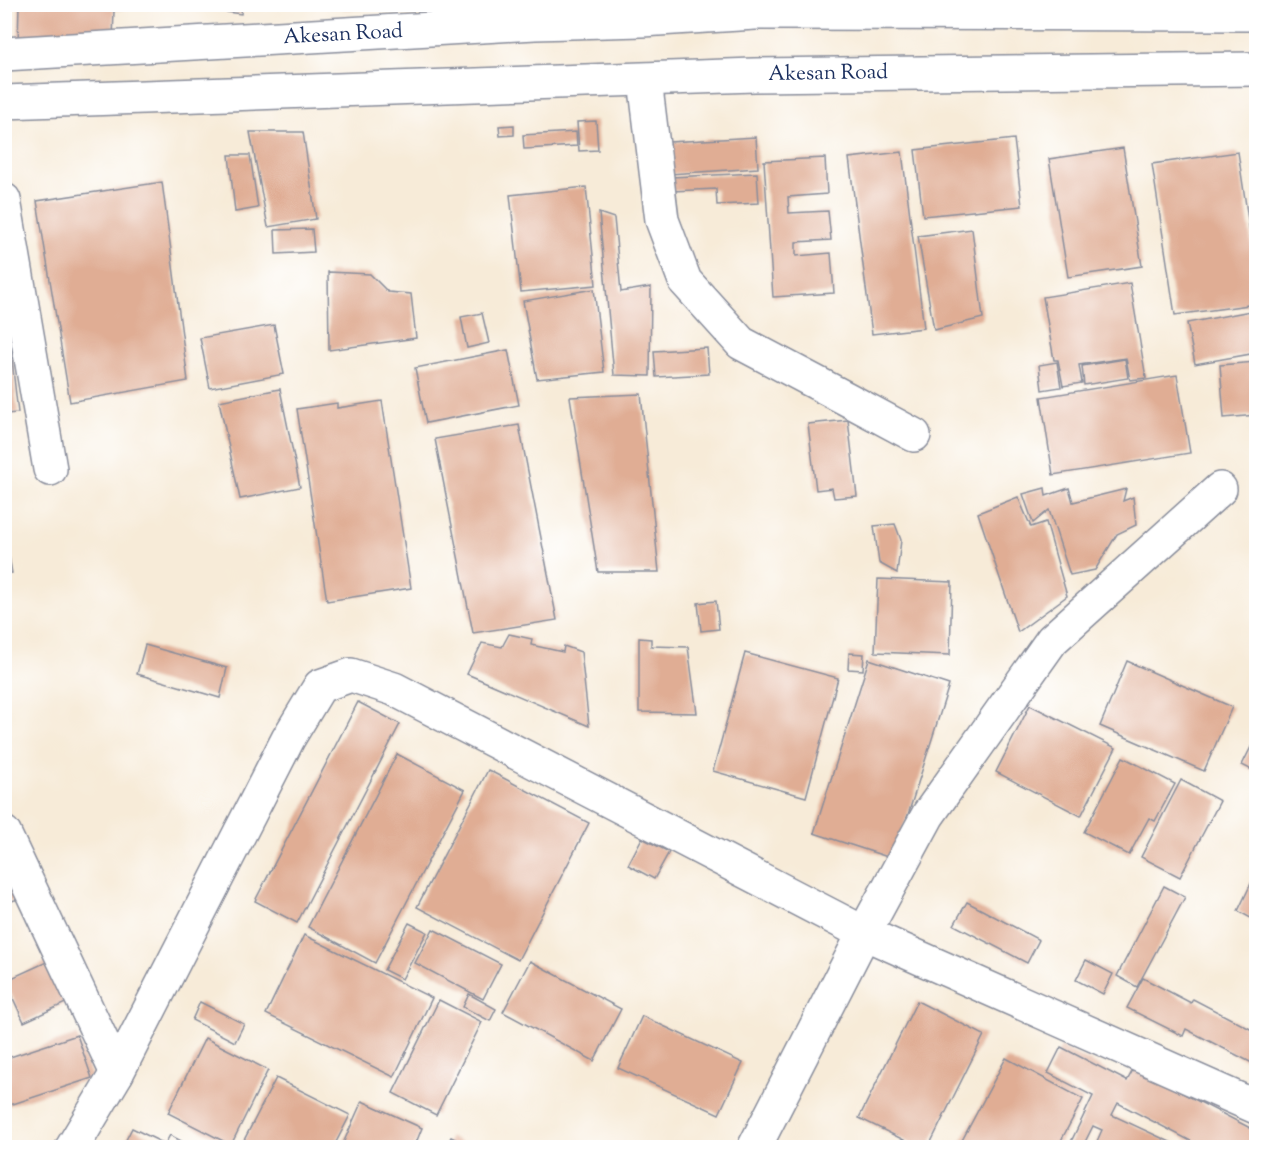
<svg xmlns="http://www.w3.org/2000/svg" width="1261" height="1152" font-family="'Sorts Mill Goudy',serif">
<rect width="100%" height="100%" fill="#fff"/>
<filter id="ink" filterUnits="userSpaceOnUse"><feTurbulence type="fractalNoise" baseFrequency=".0167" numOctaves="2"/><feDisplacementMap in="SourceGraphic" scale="12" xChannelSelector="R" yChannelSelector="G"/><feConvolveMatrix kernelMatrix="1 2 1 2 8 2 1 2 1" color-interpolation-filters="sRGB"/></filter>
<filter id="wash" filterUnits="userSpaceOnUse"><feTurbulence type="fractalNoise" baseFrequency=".008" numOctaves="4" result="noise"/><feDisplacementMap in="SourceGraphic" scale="24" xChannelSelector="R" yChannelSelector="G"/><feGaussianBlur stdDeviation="1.35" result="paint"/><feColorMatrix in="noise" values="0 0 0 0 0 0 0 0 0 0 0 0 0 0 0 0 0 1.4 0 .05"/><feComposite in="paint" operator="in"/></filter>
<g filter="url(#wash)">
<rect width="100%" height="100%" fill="#f7ebd8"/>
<g id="blocks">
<g fill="#e0ad94">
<polygon points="19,4 125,4 125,9 114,10 113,40 18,44"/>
<polygon points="228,4 242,4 241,14 227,12"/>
<polygon points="343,4 369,4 369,8 343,9"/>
<polygon points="596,121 598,150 579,151 577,122"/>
<polygon points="514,125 514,135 500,136 499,126"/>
<polygon points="250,132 303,132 316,219 268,227"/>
<polygon points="576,132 577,146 524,149 523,135"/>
<polygon points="756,137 758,168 670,174 669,142"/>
<polygon points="1014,139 1022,206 923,216 915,150"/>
<polygon points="1123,148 1142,266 1068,277 1049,159"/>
<polygon points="902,152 924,328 872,334 849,158"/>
<polygon points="1238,152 1256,273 1256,304 1175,315 1152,164"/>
<polygon points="229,155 250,155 258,208 235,212"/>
<polygon points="825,158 827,194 788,197 789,213 828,211 831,240 796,242 796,256 831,253 834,293 773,297 764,161"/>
<polygon points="757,173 759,203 717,205 716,189 672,191 671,177"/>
<polygon points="162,182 188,381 70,402 37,201"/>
<polygon points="586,187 596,285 521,292 510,195"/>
<polygon points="599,213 614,218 621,292 651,287 650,376 614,375"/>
<polygon points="312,229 314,252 276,254 275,230"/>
<polygon points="972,229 983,318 934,330 918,236"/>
<polygon points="328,272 370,274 388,292 411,294 416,338 329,350"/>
<polygon points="1130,283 1146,378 1130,380 1126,358 1079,365 1082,383 1063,386 1058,360 1054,360 1043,297"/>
<polygon points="594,289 604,372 537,379 523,301"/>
<polygon points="4,307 6,307 18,413 4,414"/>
<polygon points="1256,310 1256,353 1195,364 1187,323"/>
<polygon points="482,313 489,343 467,348 461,317"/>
<polygon points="274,325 284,374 210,388 200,338"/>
<polygon points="707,348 709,374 656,377 654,351"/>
<polygon points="508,350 519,405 426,423 415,368"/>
<polygon points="1125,359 1128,378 1084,385 1082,366"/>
<polygon points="1057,362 1061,387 1042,390 1039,365"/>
<polygon points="1256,362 1256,415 1224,418 1220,365"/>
<polygon points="1177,375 1190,453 1053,475 1041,397"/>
<polygon points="280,389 300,487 240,499 219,401"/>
<polygon points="641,394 659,572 598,572 570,397"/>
<polygon points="382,401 411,588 327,601 297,409 337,403 337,408"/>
<polygon points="848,420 857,496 834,498 832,488 816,490 808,424"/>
<polygon points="519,425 557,620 473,633 435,439"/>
<polygon points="1045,488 1046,496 1069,488 1073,502 1126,489 1123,501 1133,497 1136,525 1117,534 1095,570 1070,575 1049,510 1033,523 1023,494"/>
<polygon points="1018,497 1031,527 1046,522 1067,596 1018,632 978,513"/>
<polygon points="895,524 901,540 897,573 879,563 874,526"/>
<polygon points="4,538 6,538 12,573 4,574"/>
<polygon points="878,579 952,582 950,655 875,652"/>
<polygon points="716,601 719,629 701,631 698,603"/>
<polygon points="509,634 532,639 531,645 563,652 564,646 581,652 589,726 467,674 482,643 502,647"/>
<polygon points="639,638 651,639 651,646 688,647 697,713 639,712"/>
<polygon points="145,645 227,668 220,698 137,674"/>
<polygon points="745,653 838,678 806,797 713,771"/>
<polygon points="849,653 864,654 863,670 848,669"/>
<polygon points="869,659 949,685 894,859 814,833"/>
<polygon points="1127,661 1232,707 1204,771 1100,726"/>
<polygon points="358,702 400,724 297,923 255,901"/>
<polygon points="1030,705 1116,748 1081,816 996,772"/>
<polygon points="1256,737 1256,772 1242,765"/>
<polygon points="397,754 465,790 375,963 308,927"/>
<polygon points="1123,757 1175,784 1155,821 1149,818 1129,855 1084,832"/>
<polygon points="488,770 589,823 518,960 417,907"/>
<polygon points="1181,780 1220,801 1180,877 1141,857"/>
<polygon points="642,838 669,852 654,879 628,865"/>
<polygon points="1256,873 1256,921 1238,911"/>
<polygon points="17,877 19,899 4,903 4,878"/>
<polygon points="1164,886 1185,897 1137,987 1117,976"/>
<polygon points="967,902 1039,940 1027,963 954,925"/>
<polygon points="409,923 427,932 402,979 384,970"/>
<polygon points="433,929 501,964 483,999 415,963"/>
<polygon points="304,935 432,998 394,1077 266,1014"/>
<polygon points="51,960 70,1001 24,1022 5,981"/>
<polygon points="1086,960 1113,974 1103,994 1076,980"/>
<polygon points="530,961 621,1009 594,1061 503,1012"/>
<polygon points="1143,978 1191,1003 1193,999 1256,1032 1256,1065 1186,1029 1183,1036 1127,1008"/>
<polygon points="469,994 496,1009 490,1021 463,1007"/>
<polygon points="439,1000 482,1022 436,1115 393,1093"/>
<polygon points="917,1001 984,1035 928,1148 920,1148 859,1118"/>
<polygon points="200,1002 244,1024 235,1042 192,1020"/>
<polygon points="642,1016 743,1063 719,1114 618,1068"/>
<polygon points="77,1035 92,1078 4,1107 4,1059"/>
<polygon points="205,1038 268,1070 231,1145 168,1113"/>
<polygon points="1061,1047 1127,1081 1134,1068 1256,1131 1256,1148 1204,1148 1118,1103 1112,1115 1183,1148 1094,1148 1102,1130 1093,1126 1082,1148 1068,1148 1093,1096 1048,1073"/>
<polygon points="1006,1058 1083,1099 1057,1148 958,1148"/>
<polygon points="276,1078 350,1115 333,1148 244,1148 241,1146"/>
<polygon points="362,1101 422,1128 414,1148 341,1148"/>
<polygon points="132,1128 165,1144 170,1135 194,1148 122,1148"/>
<polygon points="451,1137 473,1148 445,1148"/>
</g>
</g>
</g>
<g filter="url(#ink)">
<use href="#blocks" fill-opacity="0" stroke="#898d9b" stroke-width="1.5"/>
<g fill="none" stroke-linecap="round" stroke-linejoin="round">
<g stroke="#898d9b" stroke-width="36">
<g id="minor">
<polyline points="4,54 535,23 642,20 755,13 1256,14"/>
<polyline points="645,80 662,220 685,281 741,343 847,399 914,435"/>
<polyline points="4,102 754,75 1256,69"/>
<polyline points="4,200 50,469"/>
<polyline points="4,833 117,1073"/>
<polyline points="72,1148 117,1073 288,739 320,686 351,675 394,689 864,933 1256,1107"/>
<polyline points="754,1148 864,933 928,815 1052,640 1220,489"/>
</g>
</g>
<use href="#minor" stroke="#fff" stroke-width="33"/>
</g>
</g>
<g text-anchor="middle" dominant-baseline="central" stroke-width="6" stroke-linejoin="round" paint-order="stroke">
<g font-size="21" fill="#1b2f5e" stroke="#fff">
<text transform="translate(343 35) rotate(-3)">Akesan Road</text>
<text transform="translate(828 74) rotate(-1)">Akesan Road</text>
</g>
</g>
<rect width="1261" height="1152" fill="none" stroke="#fff" stroke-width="24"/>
</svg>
